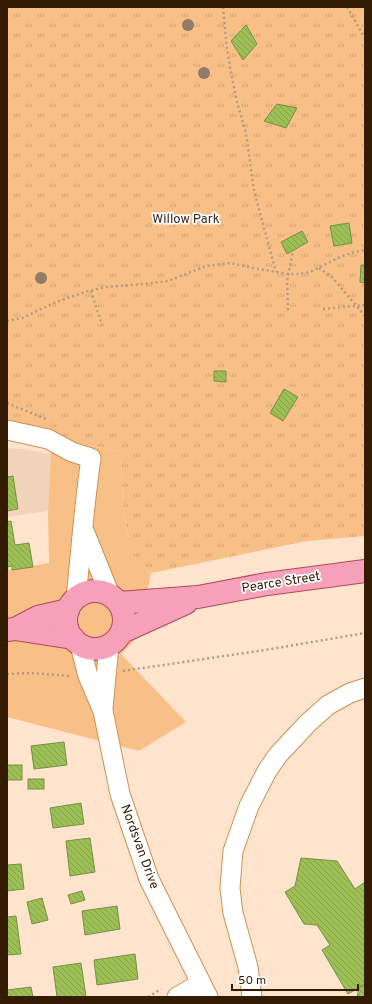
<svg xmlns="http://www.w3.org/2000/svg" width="372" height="1004" font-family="Overpass,sans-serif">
<defs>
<pattern id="park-tufts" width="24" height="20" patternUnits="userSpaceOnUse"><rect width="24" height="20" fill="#f8bf86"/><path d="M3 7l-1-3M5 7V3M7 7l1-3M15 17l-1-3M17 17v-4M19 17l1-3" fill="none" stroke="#d5a472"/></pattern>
<pattern id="building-back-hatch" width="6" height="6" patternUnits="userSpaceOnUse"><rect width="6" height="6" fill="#9cc055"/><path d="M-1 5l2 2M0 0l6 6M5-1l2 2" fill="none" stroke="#87a448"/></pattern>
</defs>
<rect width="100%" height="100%" fill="#fee4cc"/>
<polygon fill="#f1d4ba" points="7,448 22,449 52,454 48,511 7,517"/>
<polygon fill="#f8bf86" points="52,438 121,452 123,509 132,555 151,573 139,636 121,654 186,722 139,751 7,717 7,570 49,563 48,511"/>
<polygon fill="url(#park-tufts)" points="7,7 365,7 365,536 307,541 151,573 132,555 123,509 121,452 47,437 7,433"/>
<g fill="url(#building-back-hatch)" stroke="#769044">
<polygon points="246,25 257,44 243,60 231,41"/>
<polygon points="277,104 297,108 286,128 264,121"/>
<polygon points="349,223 352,243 334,246 330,226"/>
<polygon points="302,231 308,242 287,254 281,242"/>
<polygon points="361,265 365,265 365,283 360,282"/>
<polygon points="214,371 226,371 226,382 214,381"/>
<polygon points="284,389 298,397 283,421 270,413"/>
<polygon points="13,476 18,509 7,511 7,477"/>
<polygon points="11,521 15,545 29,543 33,567 12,570 12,566 7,567 7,522"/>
<polygon points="64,742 67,765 34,769 31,746"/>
<rect x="7" y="765" width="15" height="15"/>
<rect x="28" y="779" width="16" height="10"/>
<polygon points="81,803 84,824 53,828 50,808"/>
<polygon points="90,838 95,872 70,876 66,841"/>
<polygon points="301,858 337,861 355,889 365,882 365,984 348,994 322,950 330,945 317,925 304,924 285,892 295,886"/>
<polygon points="21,864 24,889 7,891 7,865"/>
<polygon points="82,891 85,900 71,904 68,895"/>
<polygon points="42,898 48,920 32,924 27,902"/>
<polygon points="117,906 120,929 85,935 82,911"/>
<polygon points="16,916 21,954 7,955 7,917"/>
<polygon points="135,954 138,979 97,985 94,960"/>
<polygon points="81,963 86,997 57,997 53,967"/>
<polygon points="365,984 365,997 357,997 359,988"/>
<polygon points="31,987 33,997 7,997 7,990"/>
</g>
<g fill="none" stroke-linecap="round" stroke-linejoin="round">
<g stroke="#cd9153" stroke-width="21">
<g id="minor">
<path d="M7,430l41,9 24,13 19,6c-7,47 -10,93 -15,140"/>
<polyline points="85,533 110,595"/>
<polyline points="80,645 88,676 103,711 120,794 149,879 208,997"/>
<polyline points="103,708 109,645"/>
<polyline points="177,997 201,983"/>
<polyline points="252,997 248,967 233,913 230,888 233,851 249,806 267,771 278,755 308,723 328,705 350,693 365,688"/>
</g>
</g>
<g stroke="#ae4a5b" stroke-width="24">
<g id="major">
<circle cx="95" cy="620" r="29"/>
<polyline points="119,603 198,597 267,584 365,571"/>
<polyline points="15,629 73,638"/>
<polyline points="7,630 15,629 38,617 68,610"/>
<polyline points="122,632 186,603"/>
</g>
</g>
<g stroke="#b49b83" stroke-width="2.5" stroke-dasharray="2 3" stroke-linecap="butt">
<polyline points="223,7 227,49 231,73 237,102 246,133 254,191 276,272"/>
<polyline points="347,7 365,38"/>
<polyline points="319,268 332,277 365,316"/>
<polyline points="91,291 102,325"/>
<polyline points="323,309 365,305"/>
<polyline points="288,310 287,281 293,251"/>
<polyline points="7,321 22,318 56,302 85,292 105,287 144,284 168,281 206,266 230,263 253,268 289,274 299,274 310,272 340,257 354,252 365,250"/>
<polyline points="7,403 46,419"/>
<polyline points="123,671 265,650 365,633"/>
<polyline points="7,674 31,673 70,676"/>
<polyline points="148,997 161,989"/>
</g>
<use href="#minor" stroke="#fff" stroke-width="19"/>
<use href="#major" stroke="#f6a1b9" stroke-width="22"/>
</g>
<g fill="#907c68">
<circle cx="188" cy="25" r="6"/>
<circle cx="204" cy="73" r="6"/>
<circle cx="41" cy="278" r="6"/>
</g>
<g text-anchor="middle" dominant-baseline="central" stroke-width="3.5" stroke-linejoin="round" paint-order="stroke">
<g font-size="13" fill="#362617" stroke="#fff">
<text x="186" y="220">Willow Park</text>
</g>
<g font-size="13" fill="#331c02" stroke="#fff">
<text transform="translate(281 583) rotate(-9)">Pearce Street</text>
<text transform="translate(139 847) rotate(70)">Nordsvan Drive</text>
</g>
</g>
<rect width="372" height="1004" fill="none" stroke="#331c02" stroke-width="16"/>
<path d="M232 984v6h126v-6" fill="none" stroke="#331c02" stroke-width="2"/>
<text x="238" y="984" font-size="12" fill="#331c02" stroke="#ffffff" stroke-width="3" paint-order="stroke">50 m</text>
</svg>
